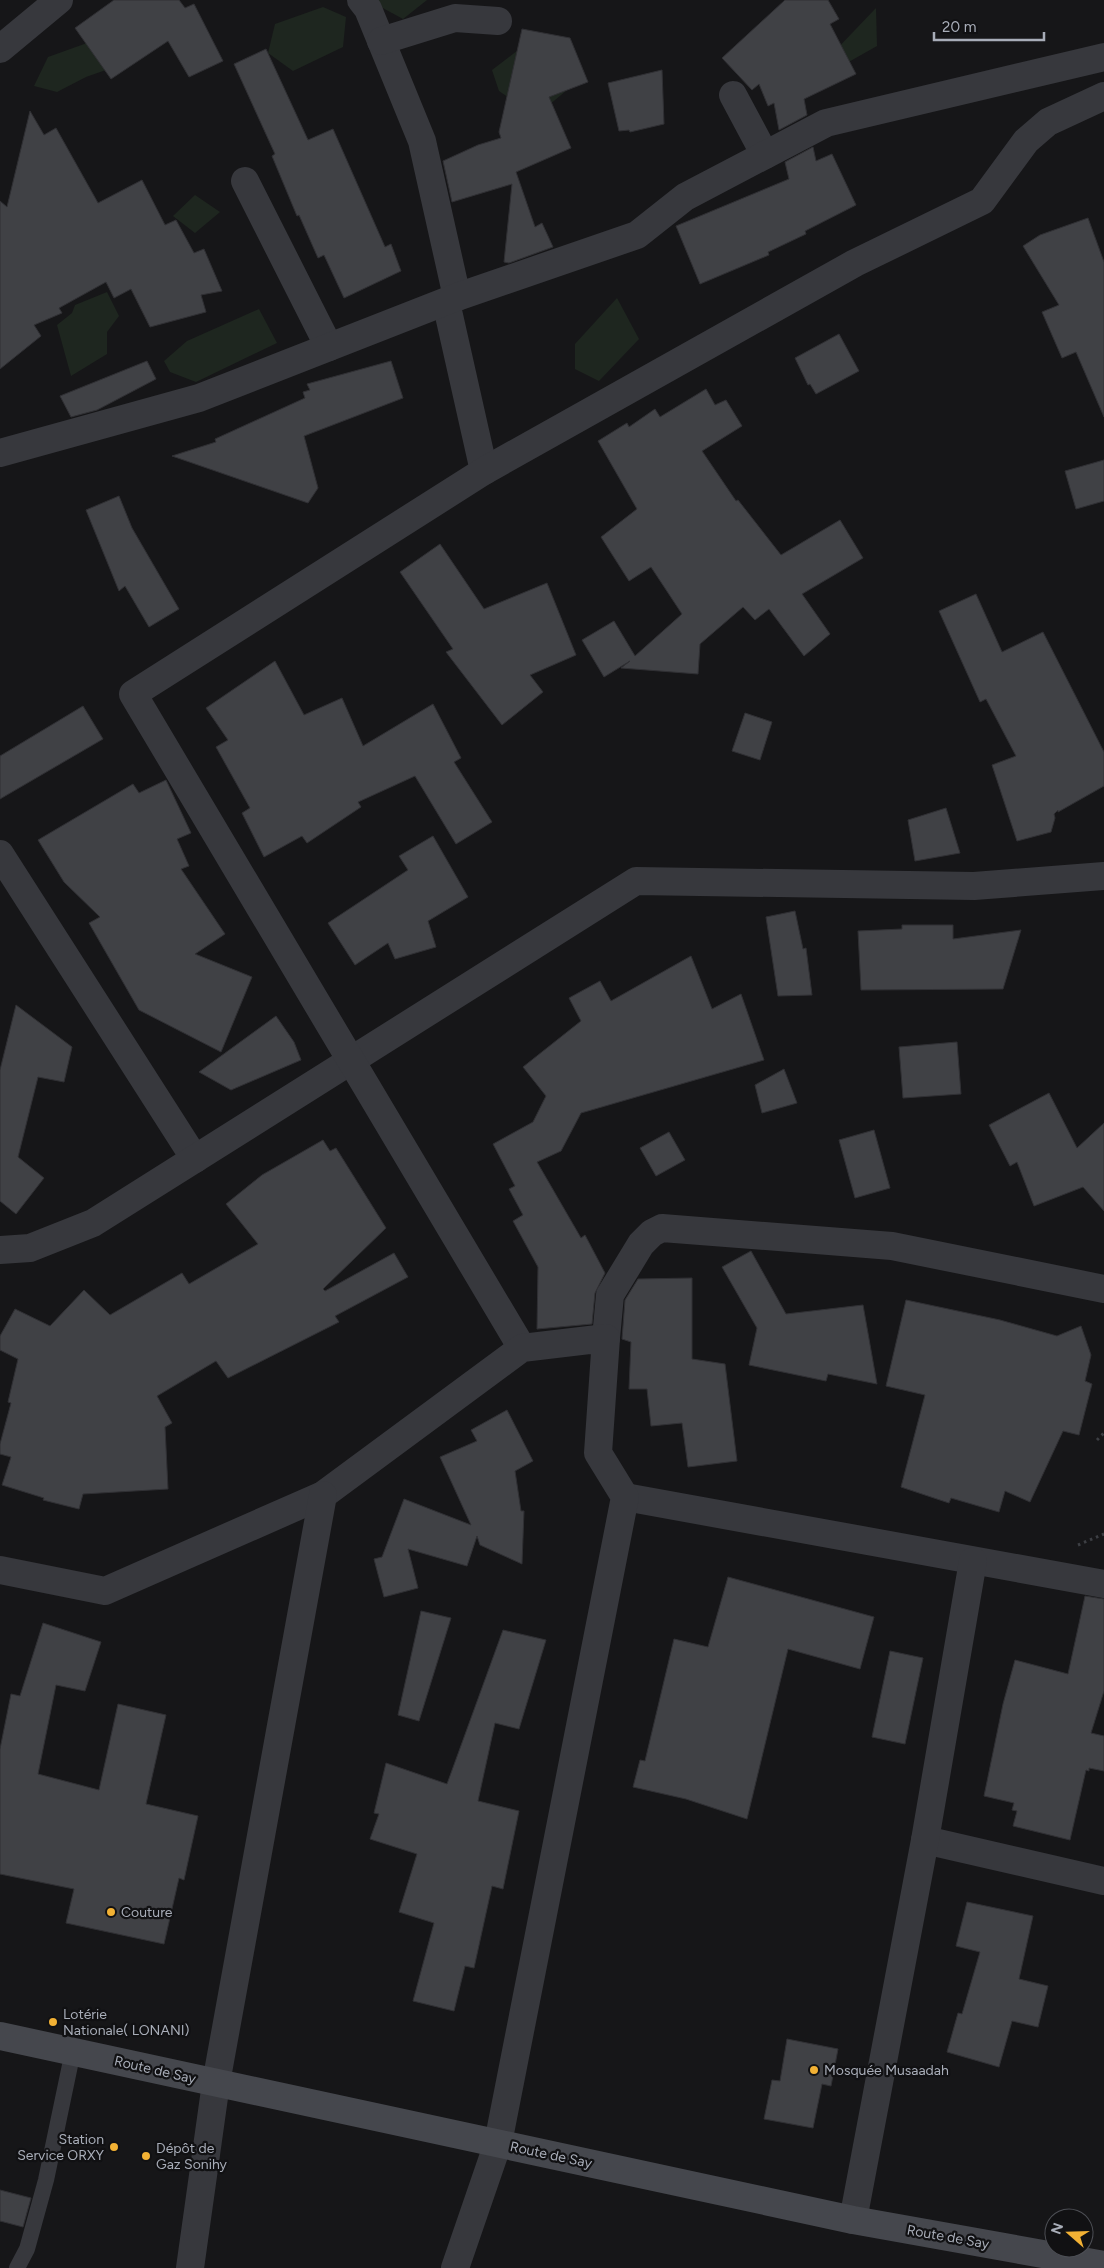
<svg xmlns="http://www.w3.org/2000/svg" width="1104" height="2268" font-family="Figtree,sans-serif">
<rect width="100%" height="100%" fill="#161618"/>
<g fill="#1e261f">
<polygon points="368,0 427,0 403,19"/>
<polygon points="323,7 346,17 343,47 293,71 268,53 275,24"/>
<polygon points="876,8 877,46 838,68 833,53"/>
<polygon points="538,35 567,90 536,116 499,91 492,70"/>
<polygon points="101,38 120,65 86,77 57,92 34,86 48,57"/>
<polygon points="195,195 220,212 195,233 173,216"/>
<polygon points="107,292 119,316 107,332 107,354 71,376 57,325 72,313 75,305"/>
<polygon points="617,298 639,339 599,381 575,369 575,344"/>
<polygon points="259,309 277,343 196,382 170,372 164,361 187,341"/>
</g>
<g fill="#404145" stroke="#303034">
<polygon points="114,0 179,0 185,8 194,4 223,61 189,77 168,41 111,79 75,28"/>
<polygon points="785,0 828,0 839,19 830,24 856,74 804,99 807,115 779,130 774,103 768,106 759,84 752,90 722,58"/>
<polygon points="522,29 570,38 588,82 549,97 571,148 516,172 535,227 542,223 553,247 509,263 504,262 512,184 452,202 443,161 478,145 501,138 499,132"/>
<polygon points="266,49 308,140 333,129 385,247 391,244 401,271 344,298 324,255 318,258 299,215 297,216 272,156 275,154 234,64"/>
<polygon points="662,70 664,124 630,132 629,130 619,131 608,83"/>
<polygon points="30,111 44,135 56,128 98,203 142,180 165,225 176,220 194,253 204,249 222,291 201,295 206,312 150,327 131,289 114,298 106,282 59,308 62,313 34,325 41,336 0,369 0,201 7,207"/>
<polygon points="813,147 816,161 832,154 856,205 805,231 806,234 768,252 769,255 700,284 676,226 789,179 785,162"/>
<polygon points="1088,218 1104,262 1104,417 1076,352 1062,358 1042,312 1059,305 1023,246 1040,235"/>
<polygon points="839,334 859,371 816,394 810,384 808,385 795,358"/>
<polygon points="147,361 156,379 97,410 71,417 60,396"/>
<polygon points="391,361 403,398 304,436 318,488 308,503 172,456 216,442 215,439 305,398 303,392 310,390 307,384"/>
<polygon points="706,389 715,405 726,400 742,426 702,451 736,501 738,500 781,555 840,520 863,558 802,594 830,634 804,656 769,609 755,620 743,607 700,644 698,674 621,668 630,661 604,677 582,640 614,621 635,656 682,614 651,567 629,581 601,537 637,509 598,441 627,423 629,427 655,409 660,417"/>
<polygon points="1104,460 1104,501 1076,509 1065,471"/>
<polygon points="119,496 132,528 179,609 149,627 125,586 119,591 86,510"/>
<polygon points="440,544 484,609 547,583 576,655 530,675 543,692 502,725 446,652 453,649 400,572"/>
<polygon points="976,594 1002,652 1043,632 1104,752 1104,786 1058,812 1058,810 1054,814 1055,818 1051,832 1017,841 992,765 1016,756 986,699 980,702 939,611"/>
<polygon points="275,661 304,715 342,698 363,746 433,704 461,758 454,762 492,822 456,844 415,776 358,802 361,807 307,843 302,836 264,857 242,813 250,808 216,747 228,740 206,708"/>
<polygon points="83,706 103,739 0,799 0,756"/>
<polygon points="745,713 772,722 760,760 732,751"/>
<polygon points="166,780 191,833 177,839 189,866 181,869 225,934 195,954 252,977 221,1052 139,1010 89,923 100,917 64,882 38,840 133,784 139,793"/>
<polygon points="946,808 960,853 915,861 908,820"/>
<polygon points="433,836 468,897 428,921 436,947 395,959 388,943 355,965 328,923 408,870 399,856"/>
<polygon points="795,911 803,949 806,948 812,995 778,996 766,917"/>
<polygon points="902,925 953,925 953,939 1021,930 1003,989 861,990 858,931 902,929"/>
<polygon points="691,956 712,1009 741,994 764,1060 581,1113 561,1151 537,1162 581,1238 585,1235 605,1273 595,1293 592,1324 537,1329 538,1267 513,1221 523,1215 509,1189 515,1186 493,1144 533,1122 546,1096 523,1067 581,1021 569,998 600,981 611,1001"/>
<polygon points="16,1005 72,1047 64,1082 38,1077 18,1157 44,1178 16,1214 0,1201 0,1070"/>
<polygon points="276,1016 294,1042 301,1060 231,1090 199,1072"/>
<polygon points="957,1042 961,1094 903,1098 899,1047"/>
<polygon points="784,1069 797,1103 762,1113 755,1085"/>
<polygon points="1049,1093 1077,1148 1104,1123 1104,1211 1083,1187 1034,1206 1017,1162 1010,1166 989,1125"/>
<polygon points="874,1130 890,1188 855,1198 839,1140"/>
<polygon points="669,1132 685,1160 656,1176 640,1148"/>
<polygon points="323,1140 330,1151 336,1148 386,1228 323,1289 325,1291 394,1253 408,1277 335,1316 339,1322 228,1378 216,1361 157,1396 172,1423 165,1427 168,1489 83,1494 79,1509 43,1500 44,1498 2,1485 11,1457 0,1454 0,1444 11,1403 8,1402 18,1359 0,1350 0,1336 15,1309 50,1326 84,1290 110,1315 182,1273 189,1284 258,1244 226,1204 262,1175"/>
<polygon points="751,1251 786,1314 863,1305 877,1384 828,1374 826,1381 749,1365 757,1328 722,1267"/>
<polygon points="692,1278 692,1359 725,1364 737,1461 688,1467 682,1423 651,1426 647,1389 629,1389 631,1342 622,1339 625,1300 638,1279"/>
<polygon points="906,1300 1000,1320 1057,1336 1081,1326 1091,1355 1085,1381 1092,1384 1079,1435 1063,1431 1030,1502 1005,1491 999,1512 951,1498 949,1503 901,1487 925,1395 886,1386"/>
<polygon points="507,1410 533,1461 515,1471 521,1511 524,1511 522,1564 480,1545 477,1536 467,1566 408,1549 418,1588 384,1597 374,1559 382,1557 404,1499 471,1525 440,1457 477,1441 471,1430"/>
<polygon points="728,1577 874,1617 860,1669 788,1649 747,1819 686,1799 633,1787 640,1760 645,1761 674,1639 708,1647"/>
<polygon points="1085,1596 1104,1599 1104,1691 1091,1733 1104,1736 1104,1771 1089,1768 1089,1771 1086,1770 1070,1840 1013,1826 1017,1811 1012,1810 1014,1803 984,1796 1003,1704 1015,1660 1068,1674"/>
<polygon points="421,1611 451,1618 419,1721 398,1715"/>
<polygon points="43,1623 101,1642 85,1691 56,1685 38,1774 99,1790 118,1704 166,1715 146,1804 198,1816 184,1880 179,1878 164,1944 66,1923 74,1889 0,1874 0,1749 11,1694 20,1696"/>
<polygon points="503,1630 546,1640 519,1729 495,1723 478,1801 519,1811 503,1889 492,1886 474,1968 465,1966 454,2011 413,2001 434,1923 399,1912 417,1854 370,1839 379,1814 374,1813 386,1763 447,1784"/>
<polygon points="890,1651 923,1658 905,1744 872,1737"/>
<polygon points="967,1902 1033,1916 1019,1979 1048,1986 1038,2027 1012,2021 999,2067 947,2052 958,2013 962,2014 980,1952 956,1946"/>
<polygon points="787,2039 838,2049 831,2086 822,2084 813,2128 764,2119 772,2080 780,2081"/>
<polygon points="0,2190 31,2198 23,2227 0,2221"/>
</g>
<g fill="none" stroke-linecap="round" stroke-linejoin="round">
<g stroke="#3d3f44" stroke-width="3" stroke-dasharray="2.5 4" stroke-linecap="butt">
<polyline points="1097,1440 1104,1433"/>
<polyline points="1078,1545 1104,1534"/>
</g>
<polyline stroke="#37383d" stroke-width="16" points="17,2268 27,2249 46,2180 73,2051"/>
<g stroke="#37383d" stroke-width="28">
<polyline points="361,0 368,9 422,141 457,297"/>
<polyline points="381,41 455,18 498,21"/>
<polyline points="0,49 59,0"/>
<polyline points="733,95 765,155"/>
<polyline points="245,181 329,347"/>
<polyline points="446,302 484,471"/>
<polyline points="0,453 199,398 457,297 637,235 685,197 826,123 1104,57"/>
<polyline points="0,854 195,1159"/>
<polyline points="0,1250 30,1248 93,1223 636,881 974,886 1104,876"/>
<polyline points="606,1338 610,1295 641,1244 652,1233 662,1228 892,1246 1104,1289"/>
<polyline points="522,1348 133,694 484,471 855,263 982,201 1026,141 1048,122 1104,96"/>
<polyline points="625,1497 1104,1584"/>
<polyline points="0,1570 105,1591 323,1495 522,1348 606,1338 598,1453 625,1497 498,2143 455,2268"/>
<polyline points="925,1840 1104,1881"/>
<polyline points="853,2220 925,1840 973,1561"/>
<polyline points="190,2268 216,2083 323,1495"/>
</g>
<polyline stroke="#45474d" stroke-width="28" points="0,2036 853,2220 1104,2265"/>
</g>
<g fill="#f2b134" stroke="#111113" stroke-width="2">
<circle cx="111" cy="1912" r="5"/>
<circle cx="53" cy="2022" r="5"/>
<circle cx="814" cy="2070" r="5"/>
<circle cx="114" cy="2147" r="5"/>
<circle cx="146" cy="2156" r="5"/>
</g>
<g text-anchor="middle" dominant-baseline="central" stroke-width="4.5" stroke-linejoin="round" paint-order="stroke">
<g font-size="14" fill="#a8adb8" stroke="#111113" text-anchor="start">
<text x="121" y="1912">Couture</text>
<text x="63" y="2014">Lotérie<tspan x="63" dy="16">Nationale( LONANI)</tspan></text>
<text x="824" y="2070">Mosquée Musaadah</text>
<text x="104" y="2139" text-anchor="end">Station<tspan x="104" dy="16">Service ORXY</tspan></text>
<text x="156" y="2148">Dépôt de<tspan x="156" dy="16">Gaz Sonihy</tspan></text>
</g>
<g font-size="14" fill="#a8adb8" stroke="#111113">
<text transform="translate(155 2070) rotate(13)">Route de Say</text>
<text transform="translate(551 2155) rotate(12)">Route de Say</text>
<text transform="translate(948 2237) rotate(10)">Route de Say</text>
</g>
</g>
<g transform="translate(1069 2233) rotate(290)"><circle r="24" fill="#111113" stroke="#4d4f55"/>
<path d="M0-4L9 19L0 12L-9 19Z" fill="#f2b134"/>
<text y="-8" font-size="14" font-weight="bold" text-anchor="middle" fill="#a8adb8">N</text>
</g>
<path d="M934 32v8h110v-8" fill="none" stroke="#a8adb8" stroke-width="2.5"/>
<text x="942" y="32" font-size="15" fill="#a8adb8" stroke="#111113" stroke-width="4" paint-order="stroke">20 m</text>
</svg>
